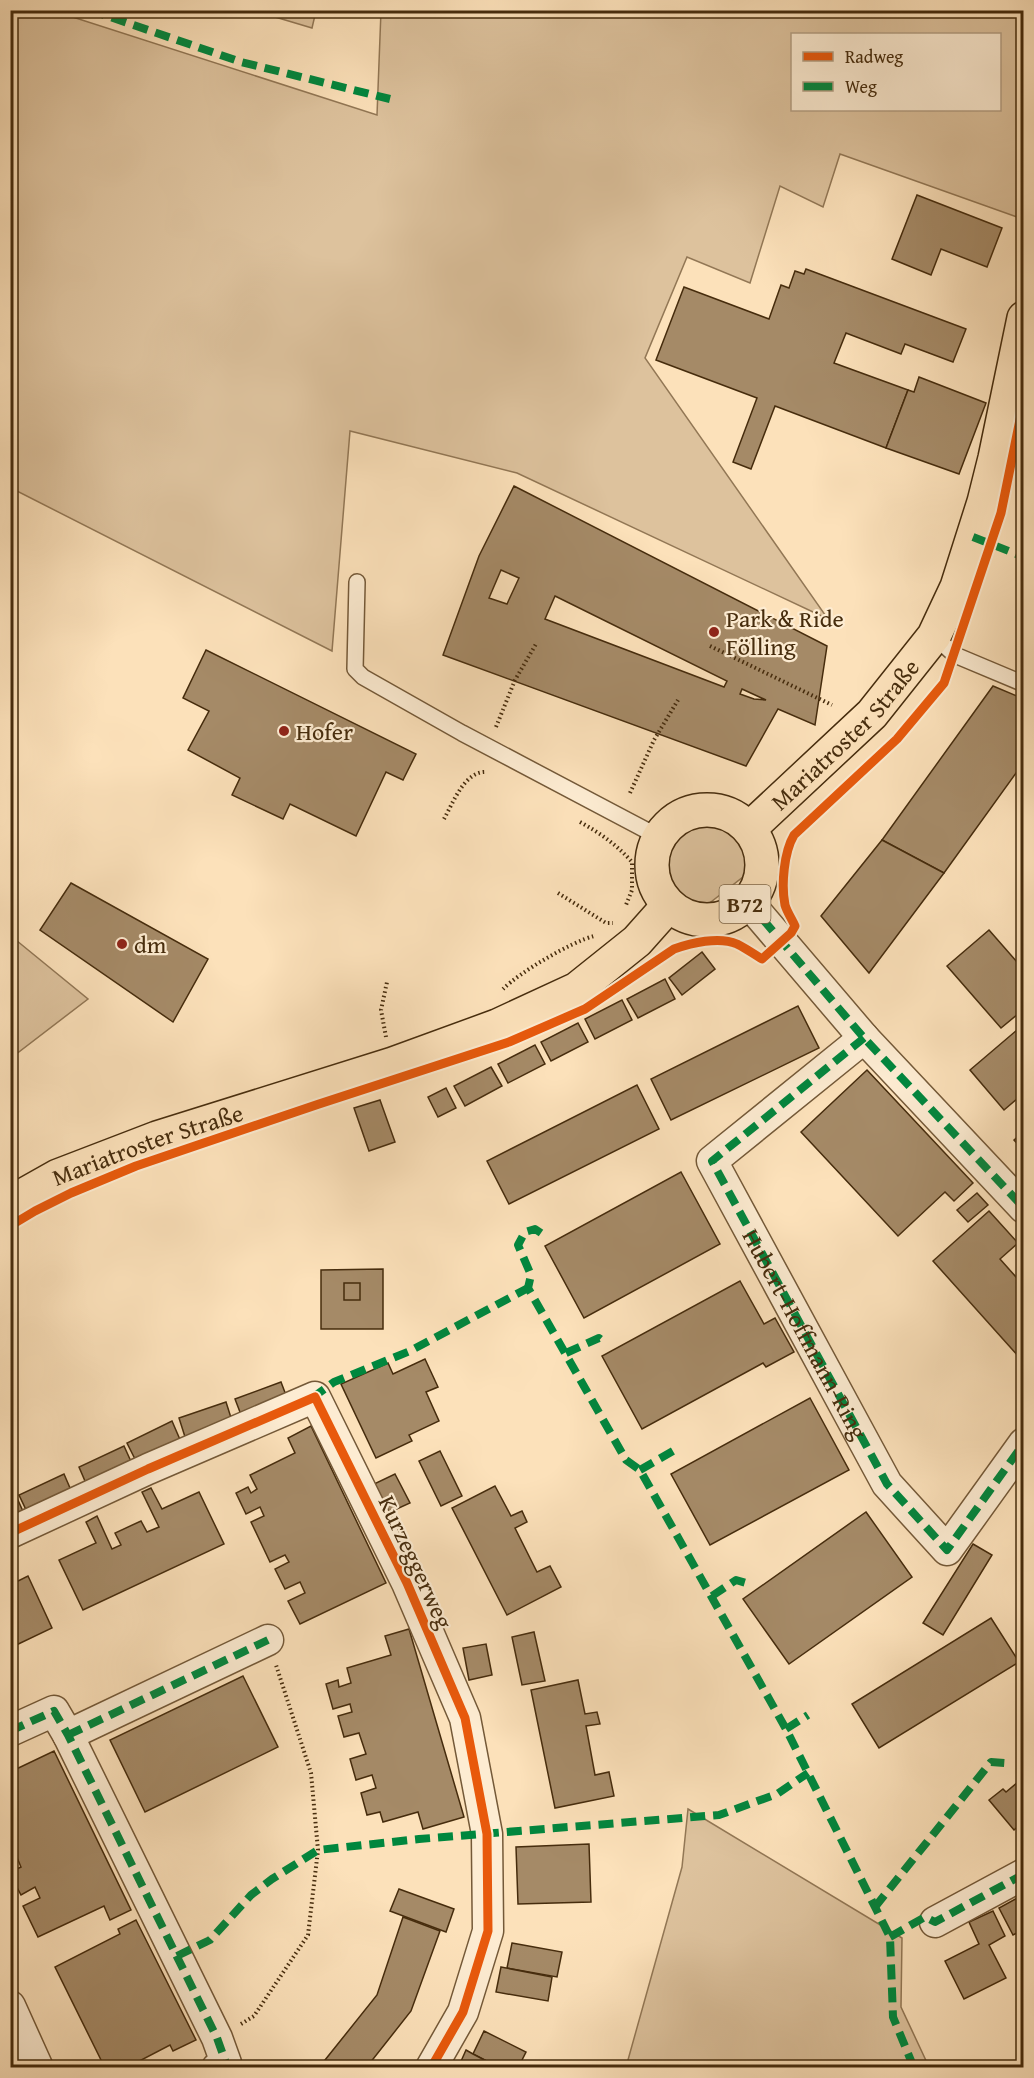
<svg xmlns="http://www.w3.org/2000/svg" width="1034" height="2078" font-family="'Gentium Book Plus',serif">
<rect width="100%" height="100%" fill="#fce1ba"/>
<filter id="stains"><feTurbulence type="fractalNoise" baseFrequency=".00333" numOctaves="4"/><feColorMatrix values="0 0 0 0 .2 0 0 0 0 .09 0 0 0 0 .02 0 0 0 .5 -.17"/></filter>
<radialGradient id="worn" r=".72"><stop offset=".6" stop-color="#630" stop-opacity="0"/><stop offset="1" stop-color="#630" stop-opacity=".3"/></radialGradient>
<g fill="#ddc29d" stroke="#927755" stroke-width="1.5" fill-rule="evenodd">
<path d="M10,11h44l323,104 4,-104h642v184l-6,22 -177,-63 -17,53 -43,-21 -30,97 -63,-26 -42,101 183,261 -311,-146 -167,-42 -18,220 -321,-163zM1000,34v76h-208v-76z"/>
<polygon points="255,11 316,11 312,28"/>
<path d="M707,822c30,4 43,21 41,51l-41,32c-57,-8 -57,-74 0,-83z"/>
<polygon points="11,936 88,999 11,1058"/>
<polygon points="688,1809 902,1938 901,2007 929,2067 626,2067 682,1867"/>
</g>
<g fill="#a58a67" stroke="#462c0d" stroke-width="1.5" fill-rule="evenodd">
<polygon points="917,195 1002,228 987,267 941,249 931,275 892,259"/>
<polygon points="806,269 966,329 953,362 905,344 901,354 846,333 834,363 908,390 886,448 775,406 751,469 733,462 757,398 656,360 684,287 769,319 781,285 789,288 795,271 804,274"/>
<polygon points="919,377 986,403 959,474 886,448 908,390 914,392"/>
<path d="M514,486l313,160 -12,79 -37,-16 -32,57 -303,-111 36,-99zM501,570l18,8 -12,26 -18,-6zM555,596l172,85 -3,6 -179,-68zM742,689l24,11 -12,-1 -14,-5z"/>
<polygon points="206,650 416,754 403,780 386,772 356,836 290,804 283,819 232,795 240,778 188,750 209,711 183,698"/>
<polygon points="993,686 1024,699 1024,762 944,873 882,840"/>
<polygon points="882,840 944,873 869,973 821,916"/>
<polygon points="71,883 208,959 173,1022 40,930"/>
<polygon points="989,930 1024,970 1024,1009 1001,1028 947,966"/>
<polygon points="702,952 715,969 682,995 669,978"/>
<polygon points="665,979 675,999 638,1018 627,999"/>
<polygon points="622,1000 632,1020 595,1039 585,1019"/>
<polygon points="798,1006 819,1048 671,1120 651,1079"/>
<polygon points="578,1023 588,1042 551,1061 541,1042"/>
<polygon points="1024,1024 1024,1093 1004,1110 970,1070"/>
<polygon points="535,1045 545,1064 508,1083 498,1064"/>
<polygon points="491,1067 502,1086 465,1106 454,1086"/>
<polygon points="867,1070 973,1183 954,1201 945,1192 898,1236 801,1132"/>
<polygon points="637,1085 659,1129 509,1204 487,1161"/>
<polygon points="446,1088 456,1108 438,1117 428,1097"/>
<polygon points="380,1100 395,1142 369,1151 354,1108"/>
<polygon points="1024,1131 1024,1151 1014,1140"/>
<polygon points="681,1172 720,1244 584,1318 545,1246"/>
<polygon points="977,1193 988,1205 968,1222 957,1210"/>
<polygon points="989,1211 1018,1243 1000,1259 1024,1286 1024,1355 1020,1358 933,1261"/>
<polygon points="383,1269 383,1329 321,1329 321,1270"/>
<polygon points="740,1281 764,1324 775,1318 794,1352 766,1367 763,1363 642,1429 602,1356"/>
<rect x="344" y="1283" width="16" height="17"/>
<polygon points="425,1359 438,1387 426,1392 439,1421 409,1435 412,1441 376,1458 341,1384 388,1363 393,1374"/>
<polygon points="281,1382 289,1403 243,1420 235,1399"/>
<polygon points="810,1398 849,1470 710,1545 671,1474"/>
<polygon points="226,1402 233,1424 186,1440 179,1418"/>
<polygon points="172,1421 181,1442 137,1463 127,1443"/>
<polygon points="311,1426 386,1583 300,1624 288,1601 305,1593 300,1582 285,1589 275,1569 289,1562 285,1555 270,1562 251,1522 264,1516 260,1507 246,1514 236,1493 248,1487 251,1493 257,1489 250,1475 295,1453 288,1438"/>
<polygon points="124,1446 133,1466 88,1488 79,1467"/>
<polygon points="440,1451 462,1496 441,1506 419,1461"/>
<polygon points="64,1474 73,1495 29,1516 19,1495"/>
<polygon points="395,1474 410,1503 388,1513 374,1484"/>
<polygon points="495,1486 511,1516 522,1511 527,1522 515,1528 537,1572 550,1566 561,1587 507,1615 452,1508"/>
<polygon points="151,1488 162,1509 199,1492 224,1544 83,1610 59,1560 96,1543 86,1522 97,1516 112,1549 121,1545 115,1533 141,1521 147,1532 159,1527 142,1492"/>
<polygon points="17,1498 26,1518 10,1526 10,1500"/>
<polygon points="866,1512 912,1577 789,1664 743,1599"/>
<polygon points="973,1544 992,1555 943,1635 923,1623"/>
<polygon points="28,1576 52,1628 10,1648 10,1585"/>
<polygon points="991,1618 1019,1662 879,1748 852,1704"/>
<polygon points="409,1629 464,1817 423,1829 418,1812 383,1822 380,1812 367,1815 361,1793 376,1788 372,1775 356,1780 350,1759 366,1754 359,1733 344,1737 338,1716 352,1712 350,1704 333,1709 326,1684 338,1680 339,1687 351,1683 347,1668 391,1655 385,1636"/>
<polygon points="534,1632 545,1681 522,1685 512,1637"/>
<polygon points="486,1644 492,1675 469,1680 463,1648"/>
<polygon points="243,1676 278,1747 145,1812 110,1740"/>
<polygon points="578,1680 585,1714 597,1712 600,1724 586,1726 595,1775 609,1772 614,1796 555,1808 531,1690"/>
<polygon points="54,1751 131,1910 110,1920 104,1906 38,1937 23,1906 40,1898 35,1887 21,1895 10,1874 10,1872 21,1867 13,1848 10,1849 10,1772"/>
<polygon points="1024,1777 1024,1821 1014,1830 989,1800 1003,1789 1006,1792"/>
<polygon points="589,1844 591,1902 518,1904 516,1847"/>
<polygon points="399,1889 454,1909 446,1932 390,1911"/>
<polygon points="1021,1896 1024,1900 1024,1929 1013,1935 999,1908"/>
<polygon points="993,1911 1005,1936 989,1945 1006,1978 964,1999 945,1961 979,1944 969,1922"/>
<polygon points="403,1917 440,1931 411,2011 366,2068 334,2068 325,2060 377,1995"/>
<polygon points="136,1920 196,2040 173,2051 170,2045 126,2068 105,2068 55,1967 120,1934 118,1929"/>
<polygon points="512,1943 562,1952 557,1977 507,1968"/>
<polygon points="501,1967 552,1977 548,2001 496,1992"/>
<polygon points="484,2031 526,2052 518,2068 500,2068 473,2054"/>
<polygon points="466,2050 473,2054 500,2068 458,2068"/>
</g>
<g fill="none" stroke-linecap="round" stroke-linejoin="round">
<g stroke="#745938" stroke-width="18">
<g id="lane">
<polyline points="357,582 355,669 363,677 462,733 659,837"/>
<polyline points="934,636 955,655 1024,684"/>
</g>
</g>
<g stroke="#745938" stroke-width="33">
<g id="street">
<polyline points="748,902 864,1038 1024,1208"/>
<polyline points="864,1038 712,1161 887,1484 947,1550 1024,1443"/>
<polyline points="10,1533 148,1469 315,1397 407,1583 465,1718 487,1834 488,1931 463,2012 431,2068"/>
<polyline points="10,1731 54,1711 68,1735 217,2038 226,2063 217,2068"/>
<polyline points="68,1735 268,1640"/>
<polyline points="935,1922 1024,1874"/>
<polyline points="10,2006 38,2068"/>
</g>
</g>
<g stroke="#462c0d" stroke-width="36">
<g id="primary">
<circle cx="707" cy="865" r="55"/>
<path id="s1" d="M749,829l123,-115 62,-78 23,-49 27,-85 11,-44 29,-140"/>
<path id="s2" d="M10,1203l48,-27 99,-38 236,-74 104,-38 80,-37 60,-48 32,-36"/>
</g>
</g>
<g stroke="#462c0d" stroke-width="4" stroke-dasharray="1.5 3" stroke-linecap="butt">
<polyline points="710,646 832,705"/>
<polyline points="496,727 515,680 536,644"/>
<polyline points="630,793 654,740 678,700"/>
<path d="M444,819c9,-16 21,-49 43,-47"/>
<path d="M580,822c20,11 37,23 52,40v28l-6,15"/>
<polyline points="558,893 606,923 613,923"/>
<path d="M503,989c17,-17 68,-47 91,-53"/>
<polyline points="386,1037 381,1010 387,982"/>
<polyline points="241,2024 254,2016 308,1935 318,1850 311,1773 276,1665"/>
</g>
<use href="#lane" stroke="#fdecd2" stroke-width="15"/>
<use href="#street" stroke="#fdecd2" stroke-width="30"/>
<use href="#primary" stroke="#fce1ba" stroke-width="33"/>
<g stroke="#00873e" stroke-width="8" stroke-dasharray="15 8" stroke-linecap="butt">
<polyline points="90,10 241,62 390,99"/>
<polyline points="973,537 1024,557"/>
<polyline points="748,902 864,1038 1024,1208"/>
<path id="s3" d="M864,1038l-152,123 175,323 60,66 77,-107"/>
<polyline points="541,1233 535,1229 525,1232 518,1245 531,1275 528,1288 626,1460 640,1470 786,1729 890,1937 893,2017 914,2068"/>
<polyline points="566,1353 599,1338 606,1344"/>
<polyline points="312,1398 334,1382 410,1351 528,1288"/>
<polyline points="640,1470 673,1451 679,1452"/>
<polyline points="712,1596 736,1580 746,1583"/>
<polyline points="786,1729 808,1715"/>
<polyline points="10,1731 54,1711 68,1735 217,2038 226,2063 217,2068"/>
<polyline points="68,1735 268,1640"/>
<polyline points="875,1907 991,1762 1005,1763"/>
<polyline points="890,1937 925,1917 935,1922 1024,1874"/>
<polyline points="177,1956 210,1940 251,1895 272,1879 318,1850 419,1839 719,1815 777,1794 808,1773"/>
</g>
<g stroke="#fdecd2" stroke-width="13">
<g id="cycleway">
<path d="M10,1226l25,-15 36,-18 65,-27 183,-62 190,-62 76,-33 89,-60c17,-6 45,-13 63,-5 8,4 17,10 25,15l29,-26 4,-7c-3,-7 -8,-14 -10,-21 -4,-20 -1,-53 9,-70l103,-96 47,-56 57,-170 23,-113"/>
<polyline points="10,1533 148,1469 315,1397 407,1583 465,1718 487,1834 488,1931 463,2012 431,2068"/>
</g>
</g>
<use href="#cycleway" stroke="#e8590c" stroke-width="9"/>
</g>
<g fill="#8f2418" stroke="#fdecd2" stroke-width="2">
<circle cx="714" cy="632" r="6"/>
<circle cx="284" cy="731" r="6"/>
<circle cx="122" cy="944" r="6"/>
</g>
<g text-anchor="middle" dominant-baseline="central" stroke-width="4.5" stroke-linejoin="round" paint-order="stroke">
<rect fill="#fdecd2" stroke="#7d6648" stroke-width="1.5" x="719.5" y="885" width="51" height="38" rx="4.5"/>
<g font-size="22" font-weight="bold" fill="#462c0d">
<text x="745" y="904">B72</text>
</g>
<g font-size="24" fill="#462c0d" stroke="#fdecd2" text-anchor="start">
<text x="726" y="618">Park &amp; Ride<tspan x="726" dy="28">Fölling</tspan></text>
<text x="296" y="731">Hofer</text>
<text x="134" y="944">dm</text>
</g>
<g font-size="24" fill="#462c0d" stroke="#fdecd2">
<text stroke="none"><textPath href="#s1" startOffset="135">Mariatroster Straße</textPath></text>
<text stroke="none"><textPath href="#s2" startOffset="150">Mariatroster Straße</textPath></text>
<text stroke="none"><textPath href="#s3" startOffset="392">Hubert-Hoffmann-Ring</textPath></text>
<text transform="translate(416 1562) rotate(65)">Kurzeggerweg</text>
</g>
</g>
<rect width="1034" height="2078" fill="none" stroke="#fce1ba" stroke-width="36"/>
<rect x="12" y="12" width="1010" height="2054" fill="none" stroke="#462c0d" stroke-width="3"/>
<rect x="18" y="18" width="998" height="2042" fill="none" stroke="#462c0d" stroke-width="1.5"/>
<rect x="791" y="33" width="210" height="78" fill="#fdecd2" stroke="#b49f83" stroke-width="1.5"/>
<rect x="803" y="52" width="30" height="9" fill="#e8590c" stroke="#b49f83" stroke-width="1.5"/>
<text x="845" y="63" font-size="18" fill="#462c0d">Radweg</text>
<rect x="803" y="82" width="30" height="9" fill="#00873e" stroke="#b49f83" stroke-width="1.5"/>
<text x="845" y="93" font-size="18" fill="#462c0d">Weg</text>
<rect width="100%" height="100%" filter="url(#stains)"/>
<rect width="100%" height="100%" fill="url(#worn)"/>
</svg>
